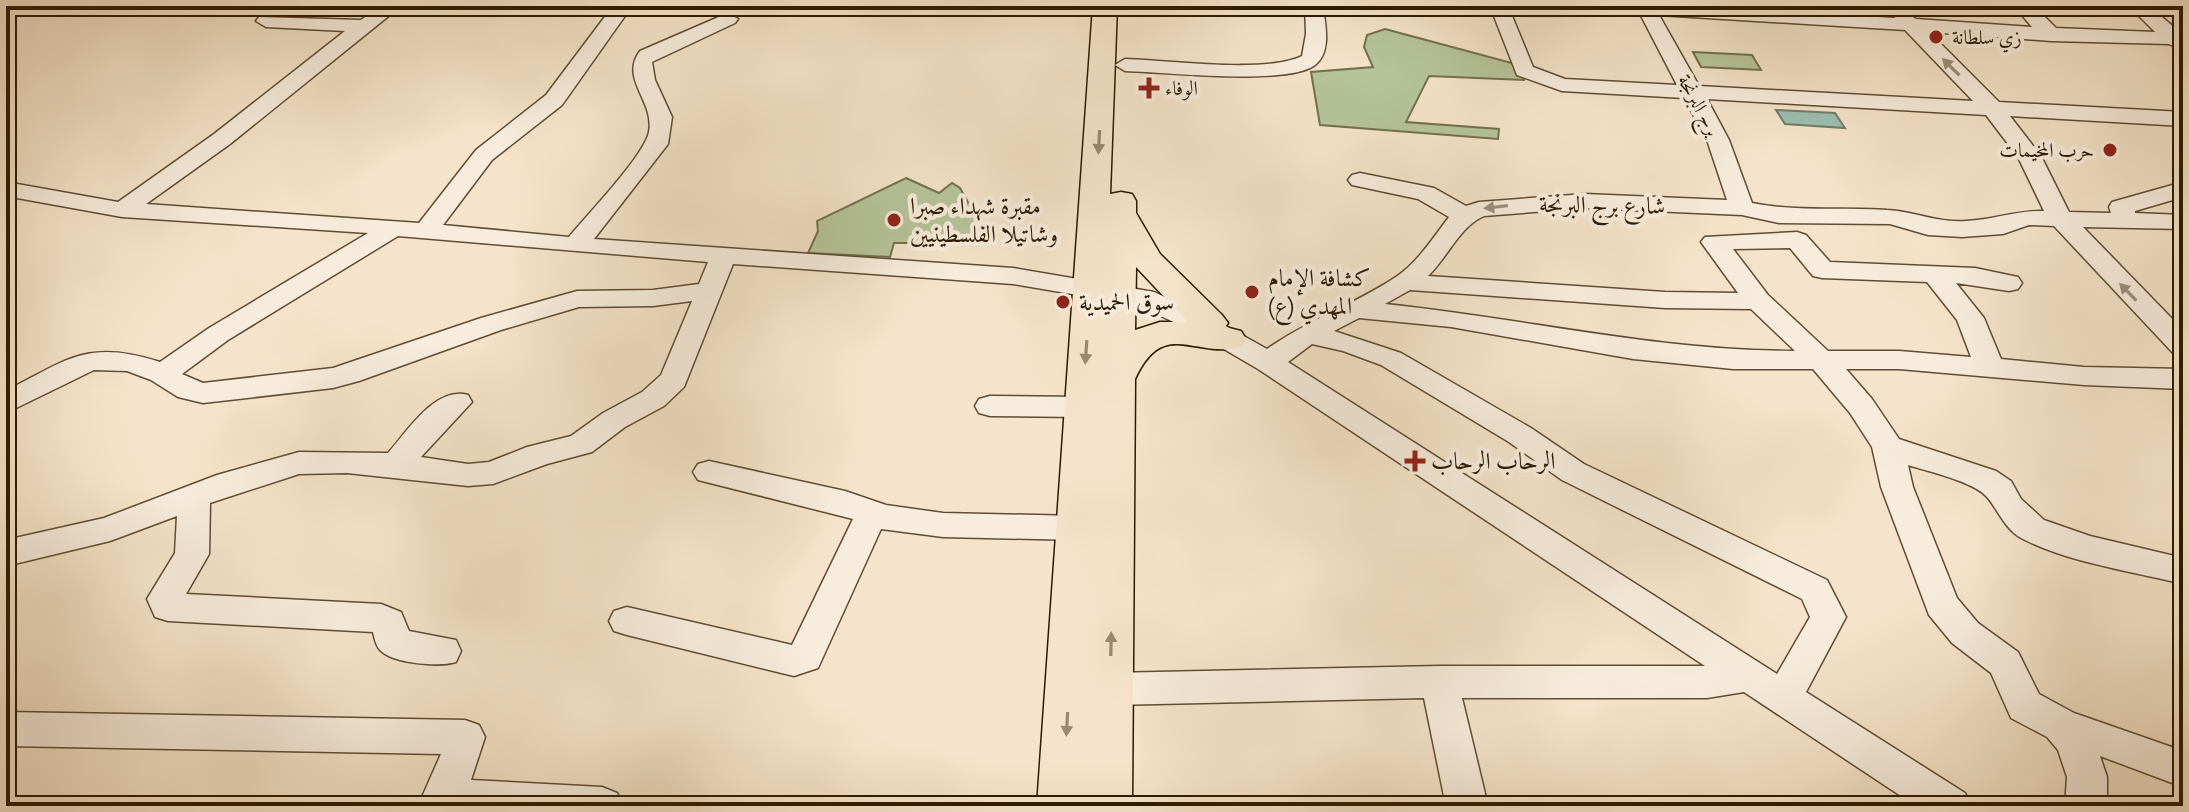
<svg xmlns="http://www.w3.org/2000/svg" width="2189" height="812" font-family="'IM FELL Great Primer',Amiri,serif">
<rect width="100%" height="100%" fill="#f5e4cb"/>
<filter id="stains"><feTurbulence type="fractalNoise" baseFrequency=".0025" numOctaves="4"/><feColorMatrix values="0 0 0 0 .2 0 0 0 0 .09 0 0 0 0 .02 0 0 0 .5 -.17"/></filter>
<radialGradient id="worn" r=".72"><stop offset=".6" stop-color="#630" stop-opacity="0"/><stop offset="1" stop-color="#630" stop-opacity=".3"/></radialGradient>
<g fill="#b6c59c" stroke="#72704e" stroke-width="2">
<polygon points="1385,29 1523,66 1524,80 1429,76 1406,122 1499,129 1498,139 1320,125 1311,72 1373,67 1364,47 1367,35"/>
<polygon points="1693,52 1752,55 1761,70 1701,67"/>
<polygon points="906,178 939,193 952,183 960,188 987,236 971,243 894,243 890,257 808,253 818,231 817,221"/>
</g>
<polygon fill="#9dbfb2" stroke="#707d6b" stroke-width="2" points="1776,110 1835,113 1845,128 1785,124"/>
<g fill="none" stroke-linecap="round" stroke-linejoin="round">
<g stroke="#5f4c33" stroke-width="3">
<g id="minor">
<path d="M380,6h21l-171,138 -84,60 273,19 57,-73 70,-55 67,-89h19l-70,99 -70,55 -49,65 126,12c18,-22 75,-81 80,-105 6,-31 -30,-53 -9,-81l88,-38 10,6 -3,4 -83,39 3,18 17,37 -4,27 -74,95 419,29 141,24 59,27 54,30c41,-29 88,-45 129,-72 22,-15 37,-39 53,-60l-31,-18 -66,-14 -4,-5 4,-5 8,-2 74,15 32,18 13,-4 106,-8 142,6 -20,-60 -23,-42 -122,-7 -45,-16 -27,-69h18l25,61 32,12 112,6 -41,-79h68l190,12 10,-6 12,7 116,8 -18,-21h20l22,22 99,4 -26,-26h20l33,28 1,17 -14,-7 -118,-3 -122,-9 70,70 184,10v14l-173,-10 31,40 28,56 42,1 -2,-6 3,-5 71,-20v15l-48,14v2l48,2v14l-100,-2 100,103v26l-10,-3 -119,-127 -25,-1 -26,9 -41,3 -34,-2 -38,-11 -111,-1 -37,-8 -157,-7 -101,8c-25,11 -36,41 -56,60l237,16 73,1 -37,-51 4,-5 92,-5 9,3 24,27 145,6 43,9 4,6 -4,6 -9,2 -53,-8 28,35 17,41 83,8 99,2v20l-99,-4 -185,-16h-53l26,30 27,40 97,32 15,10 10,18 23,21 46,16 93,22v26c-52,-13 -112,-21 -160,-45 -18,-9 -24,-28 -36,-42 -12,-15 -60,-26 -79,-32l5,22 44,111 21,25 40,29 21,42 35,19 109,38v36l-83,-31 7,21v29h-42l2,-29 -9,-27 -11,-13 -36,-19 -20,-45 -39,-30 -23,-28 -48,-128 -9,-40 -22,-34 -37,-44h-80l-100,-10 -182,-32 -92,-9 -25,13 67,22 130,75 53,36 243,116 19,37 -40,75 159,101 6,13h-55l-172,-114 -37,6h-245l26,108h-42l-22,-108 -313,7 -13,-5 -6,-11 6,-11 13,-5 329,-7h265l-447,-297 -65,-38 -56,-26 -124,-21 -280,-20 -49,123 -20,19 -39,21 -33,25 -45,12 -54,20 -25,2 -121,-13 -48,1 -89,29 -1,51 -23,40 195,10 20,8 8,19 47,9 5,11 -5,11c-16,5 -63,2 -76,-12 -4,-4 -6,-13 -7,-18l-205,-11 -13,-4 -8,-18 28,-46 2,-37 -67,25 -104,25v-26l98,-22 113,-43 82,-23 89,1c19,-21 47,-67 80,-58l4,7 -51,55 47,7 21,-2 38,-15 44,-11 32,-23 39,-21 19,-17 31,-74 -39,5 -74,1 -78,23 -142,51 -26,7 -130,15 -25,-6 -27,-17 -24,-9 -33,-1 -88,43v-22c62,-32 82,-52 154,-29l49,-34 159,-95 -246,-16 -116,-21v-14l112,20 96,-68 131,-103 -79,-4 -10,-6 3,-4 102,3zM1659,15l246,15 68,71 -274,-15zM1707,99l279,16 32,42 26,54c-26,-1 -51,9 -78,10 -30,2 -52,-10 -79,-11 -45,-3 -90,2 -135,-7l-23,-63zM398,236l310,26 -9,22 -46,6 -76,1 -96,27 -148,50 -130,15 -21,-9 46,-34zM1790,248l23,28 9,2 105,4 30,38 14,37 -72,-6h-71l-60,-56 -35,-46zM1410,290l255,18 86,1 44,42c-139,0 -272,-33 -410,-47zM1312,344l31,7 38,14 128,77 53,38 240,119 8,18 -33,57 -489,-312z"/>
<polygon points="801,6 819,6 819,7 810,13 803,11"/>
<path d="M1305,6h18c2,18 9,46 -8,59 -27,21 -152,7 -190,6l-10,-6 10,-6c43,1 140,15 177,-3l4,-22z"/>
<polygon points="990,396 1082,397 1093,400 1097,407 1093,414 1082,417 990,416 979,413 975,406 979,399"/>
<polygon points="709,461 845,491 886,505 943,513 1078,516 1090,519 1095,528 1090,537 1078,540 943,537 881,529 818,668 794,676 627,635 614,631 609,621 614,611 627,607 792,645 853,519 698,480 693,472 698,464"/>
<polygon points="6,712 465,720 479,725 485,737 471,780 602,787 617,793 623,806 418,806 441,754 6,746"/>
</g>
</g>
<g stroke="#2d1a00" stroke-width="3">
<path id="major" d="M1093,6h24l-7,188 11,-2 11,2 4,7v12l24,41 62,61 6,8 -3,4 16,4 5,8 -5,8c-47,12 -77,-30 -106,32l-3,427h-95zM1136,267l52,55h-28l-25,8z"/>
</g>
<use href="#minor" fill="#f8eddd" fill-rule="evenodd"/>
<use href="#major" fill="#f5e4cb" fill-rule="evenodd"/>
</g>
<defs><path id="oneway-solid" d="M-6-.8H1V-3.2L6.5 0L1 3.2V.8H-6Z" transform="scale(2)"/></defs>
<g fill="#9d8e7a">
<use href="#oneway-solid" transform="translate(1951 67) rotate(-135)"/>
<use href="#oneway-solid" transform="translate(1496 207) rotate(173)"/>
<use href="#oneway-solid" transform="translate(2128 292) rotate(-134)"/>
</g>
<g fill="#9b8970">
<use href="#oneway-solid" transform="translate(1099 142) rotate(93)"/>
<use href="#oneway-solid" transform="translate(1086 352) rotate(94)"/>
<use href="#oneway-solid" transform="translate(1111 644) rotate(-89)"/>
<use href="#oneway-solid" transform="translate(1067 724) rotate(93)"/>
</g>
<g fill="#8f2418" stroke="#f8eddd" stroke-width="3">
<circle cx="1936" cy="37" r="8"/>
<path d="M1145 76h8v8h8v8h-8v8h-8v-8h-8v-8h8z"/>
<circle cx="2110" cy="150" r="8"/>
<circle cx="894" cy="220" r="8"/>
<circle cx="1252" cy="292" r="8"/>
<circle cx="1063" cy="302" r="8"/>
<path d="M1411 449h8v8h8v8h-8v8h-8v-8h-8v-8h8z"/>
</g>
<g text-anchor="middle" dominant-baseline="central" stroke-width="8" stroke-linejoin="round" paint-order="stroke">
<g font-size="20" fill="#2d1a00" stroke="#f8eddd" text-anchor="start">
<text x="1952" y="37">زي سلطانة</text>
<text x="1165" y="88">الوفاء</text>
<text x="2094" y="150" text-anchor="end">حرب المخيمات</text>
</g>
<g font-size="20" fill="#2d1a00" stroke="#f8eddd">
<text transform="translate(1699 105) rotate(62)">برج البرنجة</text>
</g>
<g font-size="24" fill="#2d1a00" stroke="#f8eddd">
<text transform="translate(1602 205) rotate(1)">شارع برج البرنجة</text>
</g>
<g font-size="24" fill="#2d1a00" stroke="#f8eddd" text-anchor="start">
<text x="910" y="206">مقبرة شهداء صبرا<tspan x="910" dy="28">وشاتيلا الفلسطينيين</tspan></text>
<text x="1268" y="278">كشافة الإمام<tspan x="1268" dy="28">المهدي (ع)</tspan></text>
<text x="1079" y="302">سوق الحمیدیة</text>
<text x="1431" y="461">الرحاب الرحاب</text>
</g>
</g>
<rect width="2189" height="812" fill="none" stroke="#f5e4cb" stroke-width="32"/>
<rect x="8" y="8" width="2173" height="796" fill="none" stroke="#2d1a00" stroke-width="4"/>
<rect x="16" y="16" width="2157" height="780" fill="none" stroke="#2d1a00" stroke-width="2"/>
<rect width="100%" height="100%" filter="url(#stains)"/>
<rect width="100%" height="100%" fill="url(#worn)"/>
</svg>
